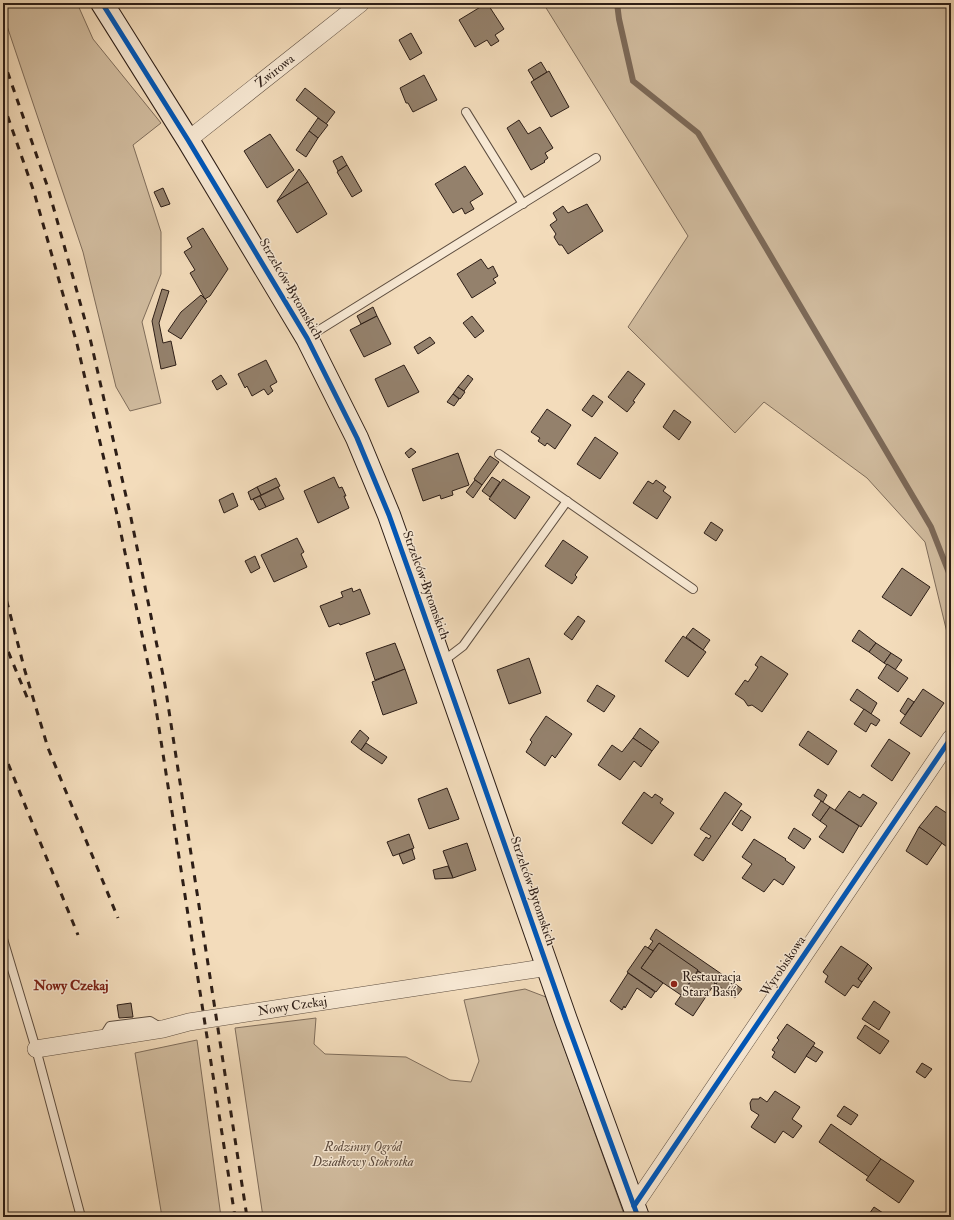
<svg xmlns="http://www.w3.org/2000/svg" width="954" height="1220" font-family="'IM FELL Double Pica',serif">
<rect width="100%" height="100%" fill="#f3dcbb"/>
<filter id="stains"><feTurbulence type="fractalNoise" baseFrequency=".005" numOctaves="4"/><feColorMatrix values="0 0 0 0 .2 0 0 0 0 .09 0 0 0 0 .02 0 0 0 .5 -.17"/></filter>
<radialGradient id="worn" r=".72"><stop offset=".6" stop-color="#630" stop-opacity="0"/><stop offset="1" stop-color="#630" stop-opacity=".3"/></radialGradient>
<g fill="#d1bc9f" stroke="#7f6d5b">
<polygon points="3,3 77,3 93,39 161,123 133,145 161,232 161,274 142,322 161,403 130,411 116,387 83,252 3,14"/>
<polygon points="543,3 951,3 951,649 925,542 867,478 764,402 735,433 628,327 688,236"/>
<polygon points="525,989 546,997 625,1217 263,1217 235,1028 316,1018 314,1044 325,1054 406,1057 450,1080 471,1082 479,1061 464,1000"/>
<polygon points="197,1040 221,1217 162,1217 135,1053"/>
</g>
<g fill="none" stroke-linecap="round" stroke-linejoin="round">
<polyline stroke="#7c6958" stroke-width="6" points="617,3 619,19 633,81 698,133 931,527 951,578"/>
</g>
<g fill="#94816c" stroke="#2d1e17">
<polygon points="487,3 504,29 495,35 499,41 491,46 487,40 475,47 459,20"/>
<polygon points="411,33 422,53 410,60 399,40"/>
<polygon points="541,62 547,72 534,80 528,70"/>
<polygon points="549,71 569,107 551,117 531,82"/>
<polygon points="424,75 437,100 413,112 408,103 406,103 400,88"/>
<polygon points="305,88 335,112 326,124 296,100"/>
<polygon points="318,118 328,125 318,138 309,131"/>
<polygon points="519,120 528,134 540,127 553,148 545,153 548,158 544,161 545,162 531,170 507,128"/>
<polygon points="309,131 318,138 306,157 296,150"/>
<polygon points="270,134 294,170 267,188 244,151"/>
<polygon points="342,156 347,165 338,171 333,161"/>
<polygon points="347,165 362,191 352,197 337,172"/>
<polygon points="465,166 483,194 470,202 474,209 465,214 462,208 453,213 435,184"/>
<polygon points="299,169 308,182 277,201"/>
<polygon points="308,182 327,214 297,233 277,201"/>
<polygon points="163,188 170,204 161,207 154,192"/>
<polygon points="587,204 603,231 568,254 562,245 559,245 554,237 556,234 550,225 557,220 553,213 563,206 568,213"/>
<polygon points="203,228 228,269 210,296 205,299 190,273 195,270 184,252 192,247 187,238"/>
<polygon points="481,259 488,269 493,266 498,276 493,279 496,283 472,298 457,274"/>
<polygon points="162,289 169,291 159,323 163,343 171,341 176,365 161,369 152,321"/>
<polygon points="201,295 207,301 181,339 168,331 181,312"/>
<polygon points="373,307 377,316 361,324 357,316"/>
<polygon points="377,316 391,344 364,357 350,330"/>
<polygon points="472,316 484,331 475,338 463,323"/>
<polygon points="430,337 435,343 418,354 414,347"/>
<polygon points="266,360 277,382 270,386 273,391 268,395 264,389 252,396 247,386 245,388 238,374"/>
<polygon points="404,365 419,392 388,407 375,379"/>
<polygon points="628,371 645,384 633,401 635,402 627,412 608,397"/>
<polygon points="221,375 227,384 217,390 212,381"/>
<polygon points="468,375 473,379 464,391 458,387"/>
<polygon points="458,387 465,392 460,399 453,394"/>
<polygon points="453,394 459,399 454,406 447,402"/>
<polygon points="593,395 603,402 592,417 582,410"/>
<polygon points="547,409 571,425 555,449 547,443 545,446 538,441 540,438 531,432"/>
<polygon points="674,410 691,422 679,440 663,427"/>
<polygon points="595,437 618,453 600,479 577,464"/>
<polygon points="411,448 416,452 409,458 405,453"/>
<polygon points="458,453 469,485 452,491 453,495 441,499 440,495 423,501 412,469"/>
<polygon points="490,456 499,462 482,485 474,479"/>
<polygon points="334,477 339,488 342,487 346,496 344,496 349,508 318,523 304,491"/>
<polygon points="492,477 500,482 490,497 482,491"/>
<polygon points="276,478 280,486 261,495 257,487"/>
<polygon points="503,479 530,497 515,519 489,499"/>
<polygon points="475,480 482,485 473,498 466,492"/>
<polygon points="656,480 666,487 663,491 671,497 657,519 633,503 648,481 653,484"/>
<polygon points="257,487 261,495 251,500 248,492"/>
<polygon points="278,487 284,499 266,507 260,496"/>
<polygon points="233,493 238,506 224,513 219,500"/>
<polygon points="260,496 266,507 259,510 253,499"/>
<polygon points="711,522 723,530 716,541 704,533"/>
<polygon points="297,538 304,552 301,554 307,567 274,582 261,555"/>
<polygon points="563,540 588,557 575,575 577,577 572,584 545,566"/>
<polygon points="255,556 260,568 251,573 245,561"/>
<polygon points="902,568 930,587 911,616 882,597"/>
<polygon points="352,588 353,592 360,589 370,614 340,625 339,623 329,627 320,606 343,597 341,592"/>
<polygon points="578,616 585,621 572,640 564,634"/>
<polygon points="693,628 710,640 703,650 686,637"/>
<polygon points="859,630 876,643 869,652 852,641"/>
<polygon points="683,636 706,652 688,677 665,661"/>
<polygon points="395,643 405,669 375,680 366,653"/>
<polygon points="876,643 891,653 884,663 869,652"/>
<polygon points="891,653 902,660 895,670 884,663"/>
<polygon points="761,656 788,674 762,712 752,705 748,706 744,700 735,694 745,680 748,682 758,667 755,665"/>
<polygon points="529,658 541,693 509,704 497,670"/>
<polygon points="887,664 908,678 898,692 878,678"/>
<polygon points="405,669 417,703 383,715 372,682"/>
<polygon points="597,685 615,696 604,712 587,701"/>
<polygon points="857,689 877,703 871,714 850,700"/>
<polygon points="923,689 944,703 921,737 900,723"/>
<polygon points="908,698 914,702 905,715 900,711"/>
<polygon points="864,709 880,720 876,726 871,723 866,732 854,724"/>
<polygon points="546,716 572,734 555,758 552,755 545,766 526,752 532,742 530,740"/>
<polygon points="640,728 659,742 652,751 633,738"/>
<polygon points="360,730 369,738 361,750 351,742"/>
<polygon points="808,731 837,751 828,765 799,745"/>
<polygon points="633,738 652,751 641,767 634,761 620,780 598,765 612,745 622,752"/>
<polygon points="889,739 910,753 892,781 871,766"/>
<polygon points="366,743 387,757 382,764 361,750"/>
<polygon points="447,788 459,819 429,829 418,799"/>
<polygon points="818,789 827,795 823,802 814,796"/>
<polygon points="849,791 860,798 863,794 877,803 861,827 835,810"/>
<polygon points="644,792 652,798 655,794 663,799 660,803 674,813 652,844 622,823"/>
<polygon points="725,792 742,804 703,861 694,855 706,837 709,839 711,836 700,829"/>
<polygon points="821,801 830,807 820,821 812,815"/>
<polygon points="936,806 951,816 950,849 919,827"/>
<polygon points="830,807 859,826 843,853 819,837 827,826 820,821"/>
<polygon points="741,810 751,817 742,831 732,824"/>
<polygon points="919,827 942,843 927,865 906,851"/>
<polygon points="794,828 811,839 804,849 788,838"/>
<polygon points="409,834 414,848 393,856 387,842"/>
<polygon points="754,839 786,859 785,860 795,867 783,885 774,879 764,892 742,878 752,864 742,857"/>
<polygon points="467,843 476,870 453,878 443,851"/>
<polygon points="412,849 415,859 403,864 399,854"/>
<polygon points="448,866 453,878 435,879 433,870"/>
<polygon points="656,929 723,975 716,984 659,943 653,951 648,948 653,941 650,939"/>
<polygon points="659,943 698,970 681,995 641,968"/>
<polygon points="645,946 653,951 641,968 663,983 656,992 627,972"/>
<polygon points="841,946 868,964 858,979 862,982 858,988 853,985 845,996 825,982 828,976 823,972"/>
<polygon points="868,964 872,968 862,982 858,979"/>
<polygon points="698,971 715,983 693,1016 675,1004"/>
<polygon points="628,973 655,992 651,998 637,988 625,1008 624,1006 622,1010 610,1001"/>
<polygon points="723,975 742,989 735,998 716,984"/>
<polygon points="874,1001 890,1012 879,1030 862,1019"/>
<polygon points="131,1003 133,1017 119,1018 117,1005"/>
<polygon points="787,1024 815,1043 795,1073 772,1057 775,1052 772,1050 779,1040 777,1038"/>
<polygon points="865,1025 889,1041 880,1054 857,1038"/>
<polygon points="813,1046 823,1052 816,1062 806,1056"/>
<polygon points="922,1063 932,1069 925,1078 916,1072"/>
<polygon points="775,1091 800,1107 792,1119 802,1126 793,1138 783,1131 775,1143 751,1127 759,1115 751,1110 750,1103 752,1099 759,1099 760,1097 767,1102"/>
<polygon points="844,1106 858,1115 851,1125 837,1116"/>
<polygon points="831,1124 881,1159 869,1177 819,1142"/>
<polygon points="881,1159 914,1181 899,1203 866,1180"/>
<polygon points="874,1207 889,1217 867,1217"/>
</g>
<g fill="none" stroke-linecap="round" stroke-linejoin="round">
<g stroke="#5e4e40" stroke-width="10">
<g id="lane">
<polyline points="466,112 523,204"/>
<polyline points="308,337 596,158"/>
<polyline points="499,454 693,589"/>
<polyline points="442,662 463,646 567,501"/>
<polyline points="3,939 36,1049 81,1217"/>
<polyline points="103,1037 110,1026 150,1021 160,1027"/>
</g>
</g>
<g stroke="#5e4e40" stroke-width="18">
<g id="street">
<path id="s1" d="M188,140l173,-137"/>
<path id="s2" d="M36,1049l127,-20 26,-7 360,-55"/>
<polyline points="634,1206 951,738"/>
</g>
</g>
<g stroke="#2d1e17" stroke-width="24">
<polyline id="secondary" points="102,3 188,140 307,338 357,438 389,515 411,577 566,1020 638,1217"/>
</g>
<use href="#lane" stroke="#f7e8d3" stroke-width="8"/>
<use href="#street" stroke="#f7e8d3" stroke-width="17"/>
<use href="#secondary" stroke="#f7e8d3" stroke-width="22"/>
<g stroke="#2d1e17" stroke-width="3" stroke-dasharray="7 7" stroke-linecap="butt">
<polyline points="3,59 48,188 90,338 131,518 165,685 247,1217"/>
<polyline points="3,103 34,192 77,344 118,519 152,683 235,1217"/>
<polyline points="3,587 25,671 48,748 118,918"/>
<polyline points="3,639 29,702"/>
<polyline points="3,751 78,935"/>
</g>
<g stroke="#f7e8d3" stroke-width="8">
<g id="cycleway">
<polyline points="102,3 188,140 307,338 357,438 389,515 411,577 566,1020 638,1217"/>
<polyline points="634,1206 951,738"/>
</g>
</g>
<use href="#cycleway" stroke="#0057b8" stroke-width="5"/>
</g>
<circle fill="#8f2418" stroke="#f7e8d3" stroke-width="1.5" cx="674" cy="984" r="4"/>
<g text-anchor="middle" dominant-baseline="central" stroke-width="3" stroke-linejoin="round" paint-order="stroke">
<g font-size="13" fill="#2d1e17" stroke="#f7e8d3">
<text stroke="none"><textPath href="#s1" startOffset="111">Żwirowa</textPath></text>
<text transform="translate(291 289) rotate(60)">Strzelców Bytomskich</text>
<text transform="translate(426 585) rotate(70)">Strzelców Bytomskich</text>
<text transform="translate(533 891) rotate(71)">Strzelców Bytomskich</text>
<text transform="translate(783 966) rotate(-56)">Wyrobiskowa</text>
<text stroke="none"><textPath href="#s2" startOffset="260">Nowy Czekaj</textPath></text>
</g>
<g font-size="13" fill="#2d1e17" stroke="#f7e8d3" text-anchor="start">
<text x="682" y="977">Restauracja<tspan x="682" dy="15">Stara Baśń</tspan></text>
</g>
<g font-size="13" font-style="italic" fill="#5e4d40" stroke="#f7e8d3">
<text x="363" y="1147">Rodzinny Ogród<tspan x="363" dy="15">Działkowy Stokrotka</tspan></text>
</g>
<g font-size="14" font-weight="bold" fill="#7a1f14" stroke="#f7e8d3">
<text x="71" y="985">Nowy Czekaj</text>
</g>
</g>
<rect width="954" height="1220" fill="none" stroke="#f3dcbb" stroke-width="16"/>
<rect x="4" y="4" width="946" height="1212" fill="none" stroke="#2d1e17" stroke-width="2"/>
<rect x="8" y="8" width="938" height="1204" fill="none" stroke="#2d1e17"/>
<rect width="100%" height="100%" filter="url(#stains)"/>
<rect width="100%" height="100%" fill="url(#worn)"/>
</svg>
